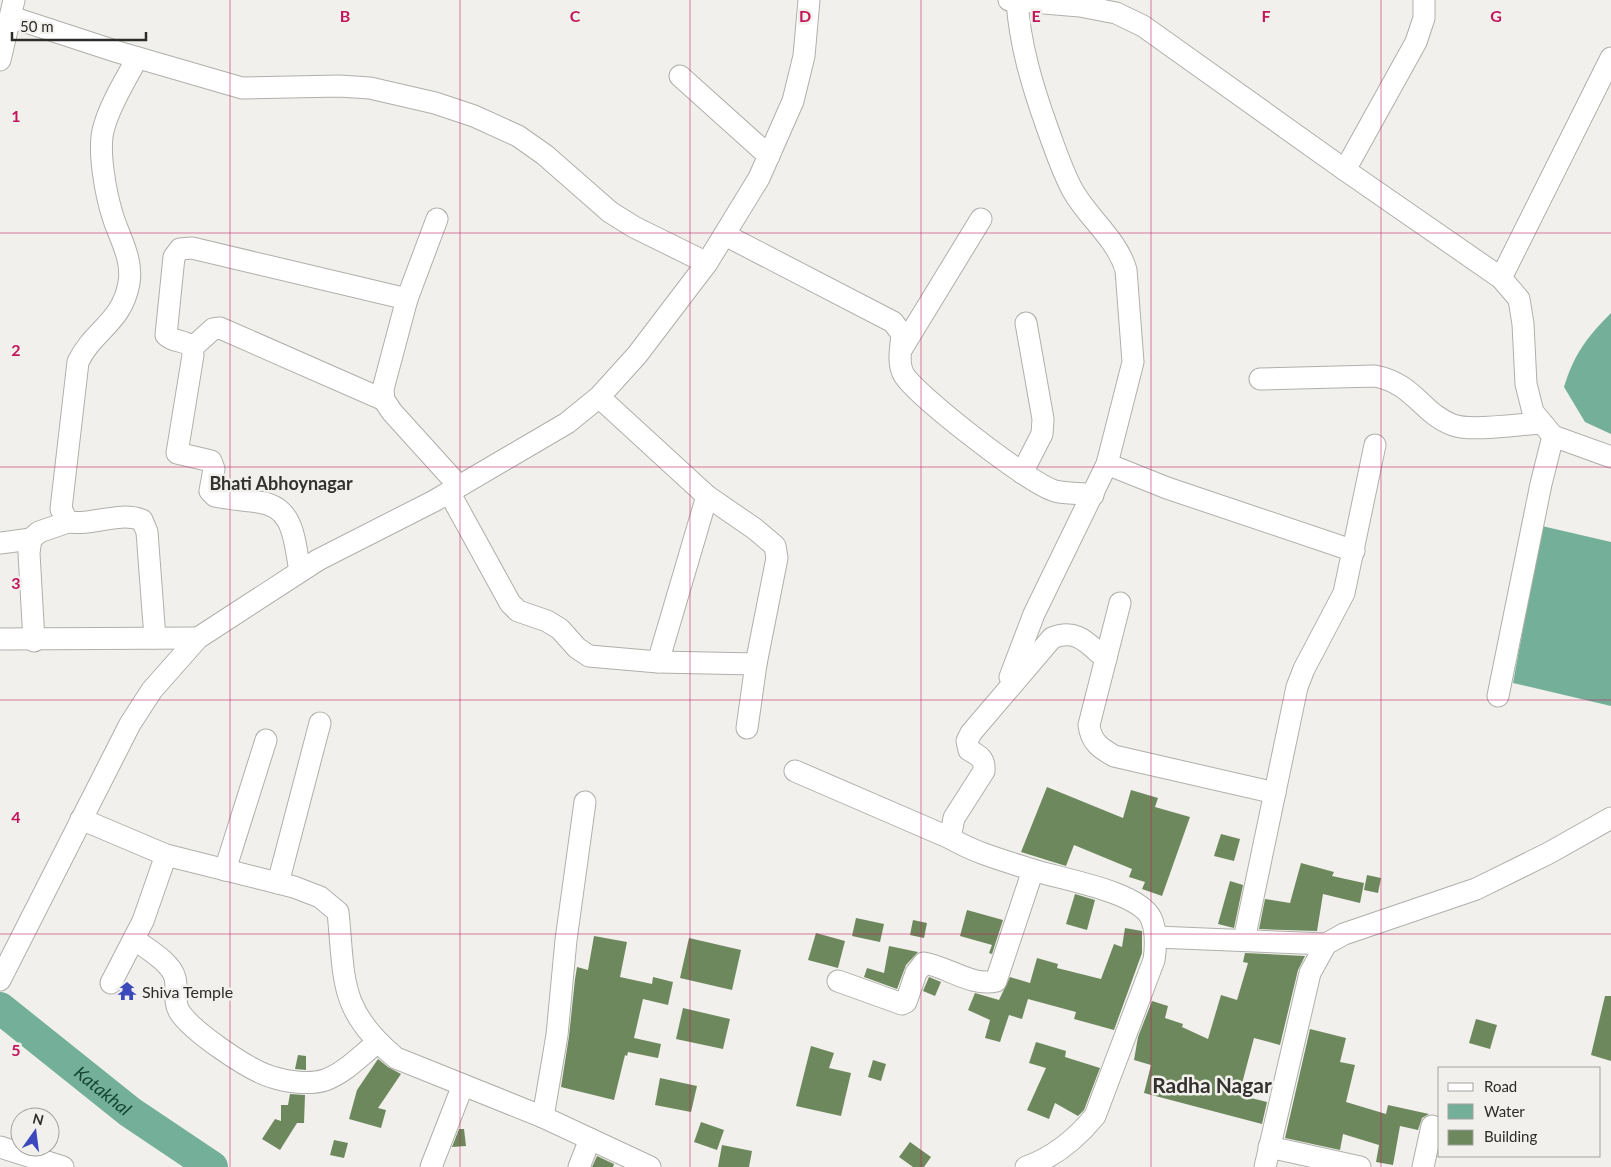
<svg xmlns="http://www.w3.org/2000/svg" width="1611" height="1167" font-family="Lato,sans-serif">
<rect width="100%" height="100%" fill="#f1f0ec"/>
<g fill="#74b099">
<path d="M1611,313v121l-26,-12 -21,-35c10,-33 23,-50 47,-74z"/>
<polygon points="1542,526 1611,542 1611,706 1513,683"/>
</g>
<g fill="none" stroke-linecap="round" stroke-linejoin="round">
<path stroke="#74b099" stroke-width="32" id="s1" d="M0,1008l130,104 82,55"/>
</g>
<g fill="#6e885d">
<polygon points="1047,787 1123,818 1131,790 1158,798 1155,807 1190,817 1162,896 1142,889 1145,882 1129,877 1132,869 1074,845 1066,866 1021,852"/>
<polygon points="1221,834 1240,839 1234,861 1214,856"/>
<polygon points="1301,863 1334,872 1332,876 1364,883 1360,903 1323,894 1317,931 1259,929 1265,899 1290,903"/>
<polygon points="1367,875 1381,878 1378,893 1364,890"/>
<polygon points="1230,881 1243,885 1234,928 1218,924"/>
<polygon points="1075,894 1095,900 1087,930 1066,924"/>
<polygon points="967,910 1003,920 992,954 989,953 992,945 960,936"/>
<polygon points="856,918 884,924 880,942 852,936"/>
<polygon points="913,920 927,923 924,938 910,935"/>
<polygon points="1125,928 1142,931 1142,953 1114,1030 1074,1019 1076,1012 1028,999 1022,1019 1009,1015 1000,1042 985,1038 990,1020 968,1010 975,993 999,1000 1010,977 1030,983 1037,958 1058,964 1057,968 1101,979 1114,944 1122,947"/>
<polygon points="816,933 845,941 838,968 808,960"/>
<polygon points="594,936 627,942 620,977 652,984 653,977 673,982 668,1005 643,999 634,1038 661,1044 658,1058 628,1052 627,1056 625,1055 614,1100 561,1087 569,1036 575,979 577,967 588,970"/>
<polygon points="689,938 741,950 732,990 680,978"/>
<polygon points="889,946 918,952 906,965 897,989 864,977 867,968 884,973"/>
<polygon points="1245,953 1305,956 1298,970 1280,1045 1254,1038 1239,1095 1267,1102 1262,1124 1144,1093 1151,1065 1134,1060 1138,1037 1152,1001 1168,1006 1165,1018 1183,1024 1182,1027 1208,1039 1221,995 1237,1000 1248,963 1243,962"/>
<polygon points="929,977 941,982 935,996 923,991"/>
<polygon points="1605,996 1611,996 1611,1061 1591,1055"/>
<polygon points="683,1008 730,1019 723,1049 676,1039"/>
<polygon points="1476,1019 1497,1025 1490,1049 1469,1043"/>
<polygon points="1310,1029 1346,1038 1340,1062 1355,1065 1346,1102 1386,1114 1388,1105 1429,1114 1422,1118 1418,1130 1400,1126 1393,1165 1376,1162 1379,1145 1343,1134 1340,1150 1285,1138"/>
<polygon points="1036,1042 1066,1051 1065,1057 1100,1068 1084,1110 1078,1116 1055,1103 1049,1119 1027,1110 1046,1068 1029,1063"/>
<polygon points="811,1046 834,1053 829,1068 851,1073 841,1116 796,1106"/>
<polygon points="298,1055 306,1056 306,1070 295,1069"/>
<polygon points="378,1059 388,1067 401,1074 378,1108 386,1110 381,1128 349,1119 357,1090"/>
<polygon points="873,1060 886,1064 881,1081 868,1077"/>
<polygon points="660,1078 697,1086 691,1112 655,1105"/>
<polygon points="290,1094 305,1095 304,1123 297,1123 280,1150 262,1139 275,1119 281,1121 281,1105 288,1105"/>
<polygon points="701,1122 724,1130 717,1150 694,1142"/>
<polygon points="459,1129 464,1129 466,1146 452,1147"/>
<polygon points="334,1140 348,1143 344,1158 330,1155"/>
<polygon points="910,1142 931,1157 924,1167 913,1167 899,1157"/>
<polygon points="722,1145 752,1151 749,1167 718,1167"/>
<polygon points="597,1156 614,1164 613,1167 592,1167"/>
</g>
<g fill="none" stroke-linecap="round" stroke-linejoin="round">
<g stroke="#afafab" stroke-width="23">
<g id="minor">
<polyline points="1009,0 1080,6 1116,13 1143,26 1345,170 1501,278 1519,299 1523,324 1526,384 1533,412 1553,436 1611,457"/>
<polyline points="11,17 118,52 242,88 339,86 370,88 435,103 474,116 518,136 545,155 610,212 634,227 707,263"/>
<path d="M137,58c-11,22 -26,44 -33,69 -7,22 2,68 9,90 7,22 20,42 16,66 -7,40 -36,47 -51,79l-17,147 7,13c25,4 50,-11 74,-2l5,12 8,106"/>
<polyline points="0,60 14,0"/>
<polyline points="680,76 769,156"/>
<polyline points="1345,170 1416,42 1424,18 1424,0"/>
<polyline points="437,219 407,299 383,389 384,400 392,412 459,486"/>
<path d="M725,235l168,87 9,12c-1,13 -5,30 2,41 14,22 126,109 151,116 12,3 26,2 38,4"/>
<polyline points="1501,278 1611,58"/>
<polyline points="193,347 213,329 220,328 384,400"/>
<polyline points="901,350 981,219"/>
<path d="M1260,379l115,-3c40,8 46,37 78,49 17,7 68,-1 89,-2"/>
<polyline points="599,397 707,496 755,529 775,546 777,558 756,664 747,728"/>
<polyline points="1107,464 1167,488 1354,551"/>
<polyline points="1022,473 1042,434 1043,419 1026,323"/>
<polyline points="449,492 510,603 518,611 547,621 560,629 577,648 589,656 658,662 756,664"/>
<polyline points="0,543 31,539"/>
<path d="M300,571c-6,-30 -5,-65 -42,-69 -15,-2 -29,-3 -43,-6l-5,-5 4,-22 -3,-8 -34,-8 16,-98c-1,-18 -17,-10 -27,-20l8,-78 6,-8 12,-1 215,51"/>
<path d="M1120,603l-31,122c2,17 11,23 25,31l161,37"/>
<polyline points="0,639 198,638"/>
<polyline points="34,641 29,553 31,539 39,532 68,522"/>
<polyline points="658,662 707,496"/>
<path d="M1010,677l24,-63 73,-150 26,-102 -7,-92c-9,-31 -37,-51 -53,-79 -11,-20 -18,-42 -26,-64 -15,-42 -27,-82 -30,-126"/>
<polyline points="1498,696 1541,484 1553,436"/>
<polyline points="795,771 950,838"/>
<path d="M81,819l85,36 128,32 26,10 18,15c7,68 0,98 58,146l147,59 107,50"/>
<polyline points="225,870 266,740"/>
<polyline points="278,883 320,723"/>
<polyline points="1156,937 1326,944"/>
<path d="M134,939c13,10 37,23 41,39 3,11 -2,22 4,33 12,20 71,60 93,66 15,5 38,8 53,3 20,-7 36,-25 53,-38"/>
<polyline points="1244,940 1297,687 1304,669 1344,593 1375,445"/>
<polyline points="0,980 130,724 152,690 198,638 318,560 434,501 567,423 599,397 637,355 707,263 759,178 793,101 804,56 809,0"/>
<path d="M838,981l64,23 4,-2 10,-29 8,-10c24,4 48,24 72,18l37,-111"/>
<polyline points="111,983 143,921 166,855"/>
<polyline points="543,1117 557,1035 566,940 585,802"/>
<polyline points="0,1147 63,1167"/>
<polyline points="1269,1147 1360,1167"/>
<polyline points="431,1167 463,1085"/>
<polyline points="579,1167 590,1139"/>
<path d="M1026,1167c29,-10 50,-28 69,-51l59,-156c2,-14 3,-28 -3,-42 -13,-27 -91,-39 -118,-48 -28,-9 -58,-17 -83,-32l4,-20 30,-47c1,-13 -5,-15 -15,-21l-2,-9 4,-8 81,-95c25,-10 35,5 54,21"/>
<polyline points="1265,1167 1310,973 1326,944 1344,934 1476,889 1549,853 1611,818"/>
<polyline points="1423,1167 1432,1126"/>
</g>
</g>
<use href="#minor" stroke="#fff" stroke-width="21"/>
</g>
<path fill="none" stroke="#c2185b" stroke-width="1" stroke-opacity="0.55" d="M230,0v1167M460,0v1167M690,0v1167M921,0v1167M1151,0v1167M1381,0v1167M0,233h1611M0,467h1611M0,700h1611M0,934h1611"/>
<defs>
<g id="temple-bare" transform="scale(1.5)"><path d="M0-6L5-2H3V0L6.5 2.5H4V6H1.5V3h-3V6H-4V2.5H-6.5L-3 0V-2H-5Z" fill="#3c49bc" stroke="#f1f0ec" stroke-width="2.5" paint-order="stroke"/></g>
</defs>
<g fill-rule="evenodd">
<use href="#temple-bare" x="127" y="991"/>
</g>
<g text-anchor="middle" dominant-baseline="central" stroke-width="5" stroke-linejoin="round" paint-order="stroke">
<g font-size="16" fill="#2d2c2b" stroke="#f1f0ec" text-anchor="start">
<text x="142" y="991">Shiva Temple</text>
</g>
<g font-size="18" font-weight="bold" fill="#33322f" stroke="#f1f0ec">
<text x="281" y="483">Bhati Abhoynagar</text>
</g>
<g font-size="18" font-style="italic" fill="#144636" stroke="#f1f0ec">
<text stroke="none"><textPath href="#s1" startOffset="132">Katakhal</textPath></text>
</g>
<g font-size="21" font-weight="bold" fill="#33322f" stroke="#f1f0ec">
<text x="1212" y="1084">Radha Nagar</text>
</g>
</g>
<g font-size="16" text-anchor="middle" font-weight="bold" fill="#c2185b" stroke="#f1f0ec" stroke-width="5" stroke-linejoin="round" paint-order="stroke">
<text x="345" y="22">B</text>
<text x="575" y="22">C</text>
<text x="805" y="22">D</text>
<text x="1036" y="22">E</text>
<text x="1266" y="22">F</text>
<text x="1496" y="22">G</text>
<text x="16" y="122">1</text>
<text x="16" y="356">2</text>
<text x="16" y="589">3</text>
<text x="16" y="823">4</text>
<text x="16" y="1056">5</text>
</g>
<rect x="1438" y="1067" width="162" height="90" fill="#f1f0ec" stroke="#a3a29f"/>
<rect x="1448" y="1083" width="25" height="8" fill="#ffffff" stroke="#a3a29f"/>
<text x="1484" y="1092" font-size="15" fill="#2d2c2b">Road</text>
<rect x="1448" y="1104" width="25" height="15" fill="#74b099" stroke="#a3a29f"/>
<text x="1484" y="1117" font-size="15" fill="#2d2c2b">Water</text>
<rect x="1448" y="1130" width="25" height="15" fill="#6e885d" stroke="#a3a29f"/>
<text x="1484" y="1142" font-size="15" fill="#2d2c2b">Building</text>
<g transform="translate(35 1132) rotate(14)"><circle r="24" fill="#f1f0ec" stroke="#a3a29f"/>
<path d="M0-4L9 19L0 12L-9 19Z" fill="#3c49bc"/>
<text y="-8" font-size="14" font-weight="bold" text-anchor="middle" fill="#2d2c2b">N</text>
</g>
<path d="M12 32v8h134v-8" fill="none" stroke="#2d2c2b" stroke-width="2.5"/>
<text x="20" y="32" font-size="15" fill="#2d2c2b" stroke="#f1f0ec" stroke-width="4" paint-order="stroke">50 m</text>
</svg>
